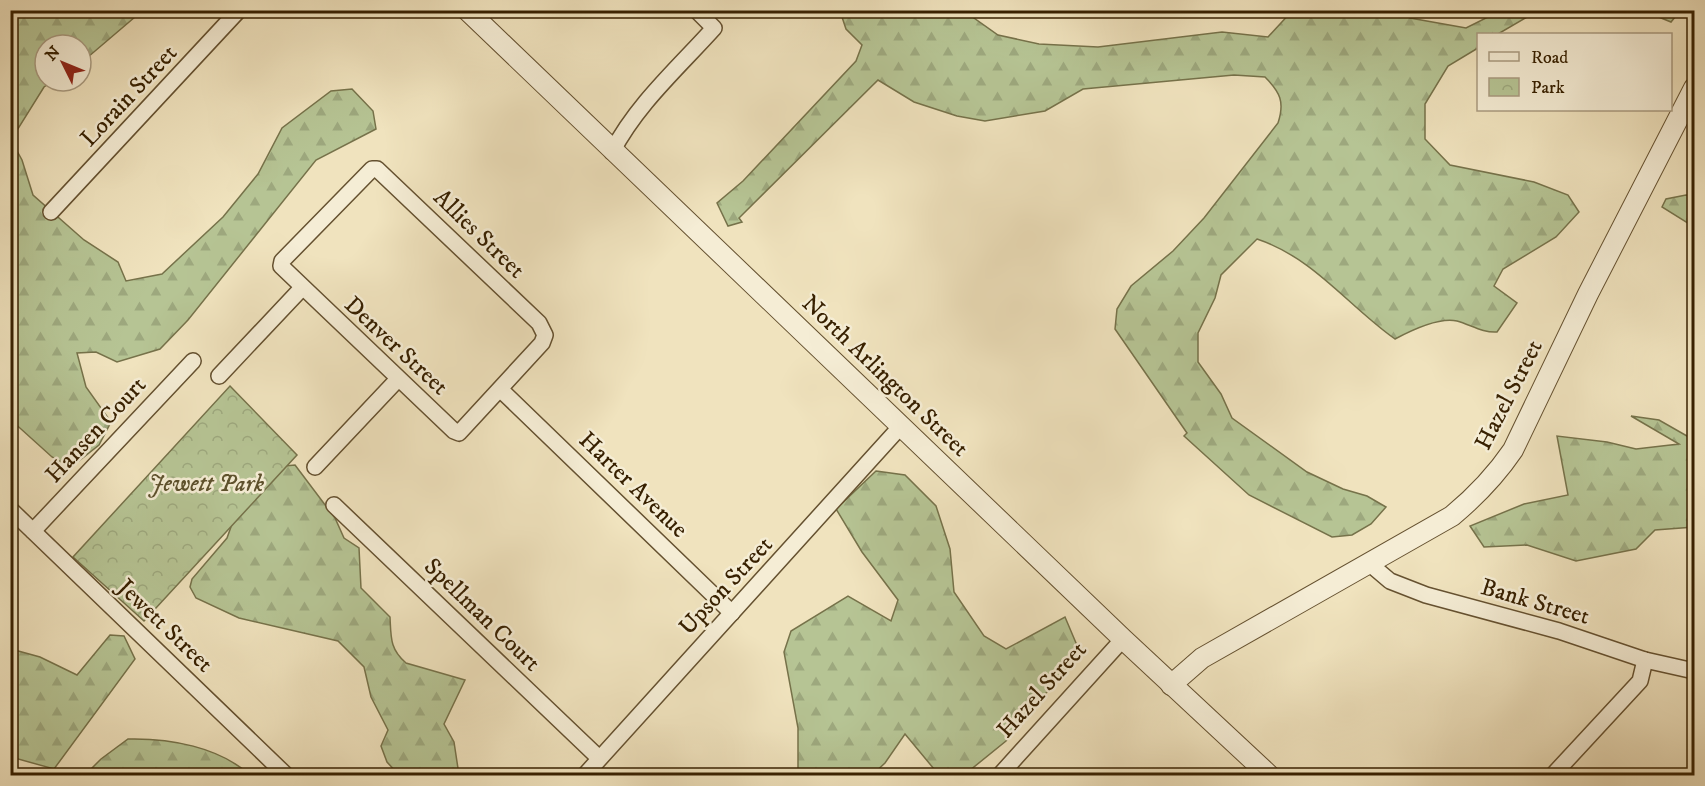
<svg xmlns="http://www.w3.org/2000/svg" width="1705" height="786" font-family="'IM FELL DW Pica',serif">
<defs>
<pattern id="forest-firs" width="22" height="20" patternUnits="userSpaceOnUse" patternTransform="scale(1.5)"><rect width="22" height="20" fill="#b6c494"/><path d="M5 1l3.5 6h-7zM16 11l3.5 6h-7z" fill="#9da87e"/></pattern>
<pattern id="park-crowns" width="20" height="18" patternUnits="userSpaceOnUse" patternTransform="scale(1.5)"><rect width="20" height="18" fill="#b6c494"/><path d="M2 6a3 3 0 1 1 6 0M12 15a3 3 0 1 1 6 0" fill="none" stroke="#9da87e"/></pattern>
</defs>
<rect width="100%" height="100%" fill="#f0e3be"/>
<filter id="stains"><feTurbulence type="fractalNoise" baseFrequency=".00333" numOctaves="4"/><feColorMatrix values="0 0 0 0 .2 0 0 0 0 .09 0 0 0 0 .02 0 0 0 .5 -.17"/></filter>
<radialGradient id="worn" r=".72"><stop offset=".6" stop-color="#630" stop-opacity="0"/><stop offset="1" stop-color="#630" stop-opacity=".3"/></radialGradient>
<g fill="url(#forest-firs)" stroke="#76724a" stroke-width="1.5">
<path d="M1539,10l-41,24h-20v14l-30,18 -23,38v35l25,26 84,17 34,13 11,17 -23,25 -53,32 -9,17 23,17 -20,29c-14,1 -26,-7 -40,-11 -18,-4 -47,10 -62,18 -48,-34 -81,-81 -138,-100l-36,36 -6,23 -17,35v29l23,32 11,24 75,54 36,17 24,7 19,11 -15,17 -19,11 -20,2 -83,-42 -65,-59 3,-3 -72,-104 2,-20 14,-23 42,-35 31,-33 74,-95c7,-21 2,-31 -13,-46l-31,-2 -151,14 -38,22 -60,10 -28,-5 -43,-14 -36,-22 -139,138 3,4 -14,4 -11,-23 26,-22 113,-120 6,-16 -16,-16 -6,-18h124l34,24 41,9 59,3 124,-15 46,5 24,-26h107l11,7 56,10 34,-17z"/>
<polygon points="10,11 11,10 142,11 81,63 81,45 45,45 45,81 53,81 44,87 11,140"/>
<polygon points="1644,11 1680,11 1671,22"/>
<polygon points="352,89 373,111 376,129 316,160 188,320 160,349 117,362 96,352 77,353 86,387 111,422 99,445 71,467 52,457 11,420 11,140 22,160 33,195 84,240 118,262 126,281 162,274 223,217 258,174 282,128 331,91"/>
<polygon points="1686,195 1694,196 1694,227 1662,207 1666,199"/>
<polygon points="1631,416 1659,420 1694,440 1694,527 1655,530 1636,549 1576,561 1527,545 1484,547 1470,526 1524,504 1568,495 1557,436 1607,442 1636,449 1679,444"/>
<path d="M295,465l40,53 9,20 15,10 2,40 29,29c1,21 0,32 16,46l59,17 -21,44 10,18 5,33h-60l-12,-13 -6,-16 7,-16 -17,-33 -7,-30 -26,-26 -99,-23 -43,-20 -6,-11 2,-8 35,-41 10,-28 37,-43z"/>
<polygon points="876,471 905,475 936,506 950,549 954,592 984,636 1006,649 1065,617 1076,643 1067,668 1006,741 964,775 939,775 905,734 885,763 872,775 791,775 798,772 798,728 784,652 791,631 848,596 891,621 898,600 862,552 836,509"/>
<polygon points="110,635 124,636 135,659 54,769 11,757 11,649 40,657 77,675"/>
<path d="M128,739c42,-1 91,8 122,36h-165l16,-16z"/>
</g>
<polygon fill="url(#park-crowns)" stroke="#76724a" stroke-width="1.5" points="230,386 297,455 144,621 73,557"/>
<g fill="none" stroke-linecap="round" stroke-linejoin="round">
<g stroke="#655130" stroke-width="18">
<g id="minor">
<path d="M612,152c25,-48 66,-84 102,-124l-18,-18"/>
<polygon points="372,169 377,169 539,323 545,335 542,343 459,433 454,431 281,266 282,261"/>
<polyline points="51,212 239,10"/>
<polyline points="219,376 301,289"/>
<polyline points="501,390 732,613"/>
<polyline points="315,467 398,379"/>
<polyline points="334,505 599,758"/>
<polyline points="10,509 287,776"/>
<polyline points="33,531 193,361"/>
<polyline points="1370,564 1390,581 1426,595 1559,631 1645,660 1694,671"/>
<polyline points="584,776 901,426"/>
<polyline points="999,776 1123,639"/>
<polyline points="1552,776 1640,681 1645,660"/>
</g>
</g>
<g stroke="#655130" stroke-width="22">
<g id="tertiary">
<polyline points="467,10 1123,639 1270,776"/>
<path d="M1171,685l31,-27 250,-142c24,-20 44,-41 61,-66l75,-156 106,-206"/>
</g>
</g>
<use href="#minor" stroke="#f5edd5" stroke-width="15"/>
<use href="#tertiary" stroke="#f5edd5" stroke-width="20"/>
</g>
<g text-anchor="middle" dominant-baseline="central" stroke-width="5" stroke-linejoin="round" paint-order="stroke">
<g font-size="24" fill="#372000" stroke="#f5edd5">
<text transform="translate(129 96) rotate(-47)">Lorain Street</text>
<text transform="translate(479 234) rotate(44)">Allies Street</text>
<text transform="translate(396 346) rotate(43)">Denver Street</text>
<text transform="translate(885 376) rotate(44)">North Arlington Street</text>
<text transform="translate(1509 395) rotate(-63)">Hazel Street</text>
<text transform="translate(96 430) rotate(-47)">Hansen Court</text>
<text transform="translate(633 485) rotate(44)">Harter Avenue</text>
<text transform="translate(726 586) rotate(-47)">Upson Street</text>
<text transform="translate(1535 602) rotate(16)">Bank Street</text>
<text transform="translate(482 615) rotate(44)">Spellman Court</text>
<text transform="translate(165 626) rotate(44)">Jewett Street</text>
<text transform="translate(1042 690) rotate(-48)">Hazel Street</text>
</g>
<g font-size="24" font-style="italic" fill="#5d512c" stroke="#f5edd5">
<text x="206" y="484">Jewett Park</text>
</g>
</g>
<rect width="1705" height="786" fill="none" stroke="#f0e3be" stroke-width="36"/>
<rect x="12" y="12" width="1681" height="762" fill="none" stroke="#372000" stroke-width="3"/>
<rect x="18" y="18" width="1669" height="750" fill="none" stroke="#372000" stroke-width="1.5"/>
<rect x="1477" y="33" width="195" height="78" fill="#f5edd5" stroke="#a99b80" stroke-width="1.5"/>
<rect x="1489" y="52" width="30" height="9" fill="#f5edd5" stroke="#a99b80" stroke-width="1.5"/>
<text x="1531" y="63" font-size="18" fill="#372000">Road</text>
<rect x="1489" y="78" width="30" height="18" fill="url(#park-crowns)" stroke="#a99b80" stroke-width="1.5"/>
<text x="1531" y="93" font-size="18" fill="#372000">Park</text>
<g transform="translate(63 63) rotate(313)"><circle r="28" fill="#f5edd5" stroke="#a99b80" stroke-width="1.5"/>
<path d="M0-4.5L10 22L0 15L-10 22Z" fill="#8f2418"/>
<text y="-9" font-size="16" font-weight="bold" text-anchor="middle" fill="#372000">N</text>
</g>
<rect width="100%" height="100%" filter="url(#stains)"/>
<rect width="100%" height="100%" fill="url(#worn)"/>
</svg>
